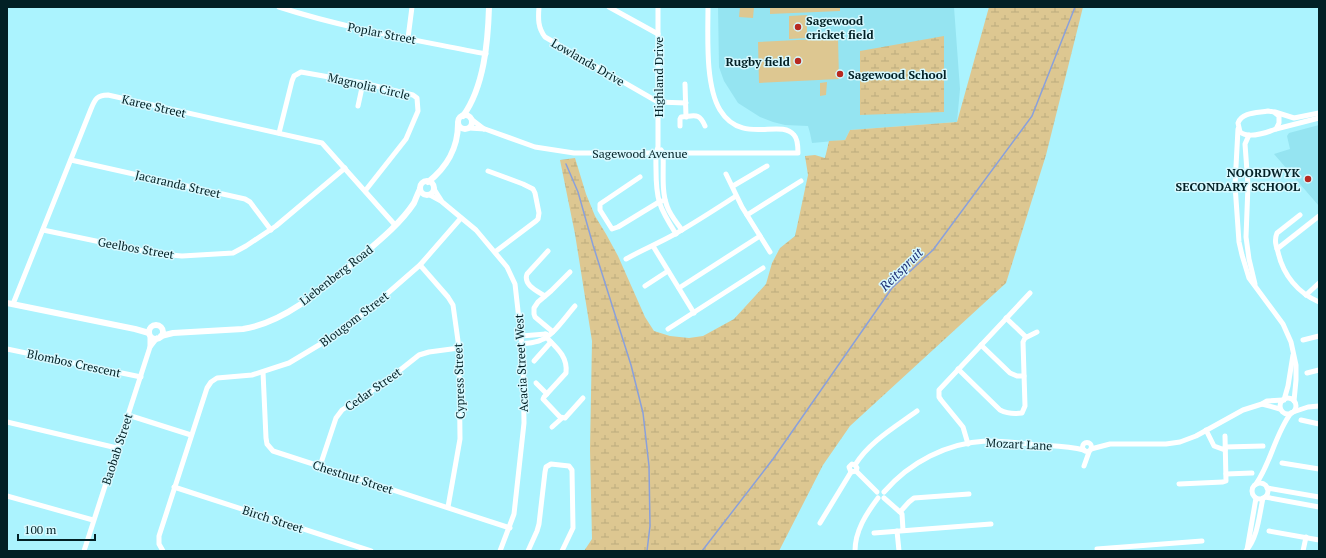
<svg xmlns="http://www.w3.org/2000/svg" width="1326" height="558" font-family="'PT Serif',serif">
<defs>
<pattern id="wetland-marsh" width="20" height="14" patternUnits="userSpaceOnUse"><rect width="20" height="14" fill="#ddc791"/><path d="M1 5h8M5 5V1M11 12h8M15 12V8" fill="none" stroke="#bcab7d"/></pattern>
</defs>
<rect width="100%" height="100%" fill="#abf3fe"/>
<g fill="#95e4f1">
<polygon points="718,7 954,7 960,89 957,122 850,130 845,140 812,143 810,133 808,126 785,125 773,122 760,117 738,103 724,81 719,67"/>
<polygon points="1319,125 1319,206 1274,154 1290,149 1287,136 1289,133"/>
</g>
<g fill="url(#wetland-marsh)">
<polygon points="989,7 1083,7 1046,155 1006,283 850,426 823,465 779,551 584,551 592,539 590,449 592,341 575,234 560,160 575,158 586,194 595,216 606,234 618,256 645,317 654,331 670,336 689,338 703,336 734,319 766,284 772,263 780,248 795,236 808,175 805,156 815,155 825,158 829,141 845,140 850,130 957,122"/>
<polygon points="944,36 944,112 860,115 860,51"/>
</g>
<g fill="#ddc791">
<polygon points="740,7 754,7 753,18 739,17"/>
<polygon points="770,7 840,7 840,11 770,14"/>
<polygon points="807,15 807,38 789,39 789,16"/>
<polygon points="838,38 839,79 759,83 758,42"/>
<polygon points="827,82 826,95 820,96 820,83"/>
</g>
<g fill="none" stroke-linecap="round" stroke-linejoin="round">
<g stroke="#8aa0db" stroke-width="1.5">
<polyline points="566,164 578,192 593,245 631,365 643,413 649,466 650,526 647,551"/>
<polyline points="702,551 773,459 892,288 933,250 1032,116 1075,7"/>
</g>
<g stroke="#fff" stroke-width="5">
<path d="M279,7c68,22 138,33 207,47"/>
<path d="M539,7c-1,12 -1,21 6,30l113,65 28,1"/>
<polyline points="609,7 658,34"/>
<path d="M658,7v140c-3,7 -2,14 -2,22 0,31 3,38 20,65"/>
<polyline points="408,38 412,7"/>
<polyline points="685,84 686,117"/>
<polyline points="358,106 363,83"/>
<path d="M1268,111l6,1 5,4v7l-3,6c-10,4 -27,10 -36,3l-2,-9c4,-11 20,-10 30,-12z"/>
<polyline points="1275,112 1294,118 1319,113"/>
<polyline points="471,119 484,129"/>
<path d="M680,126v-7l1,-2c14,-1 18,-5 24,9"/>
<path d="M469,128l16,1 50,18 39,6h224c0,-6 0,-14 -4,-18 -14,-17 -52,11 -74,-25 -15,-25 -12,-74 -12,-103"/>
<polyline points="1238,129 1235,185 1239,242 1242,255 1249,278 1283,324 1291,342 1296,365 1296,380 1294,401"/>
<polyline points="1276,129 1319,118"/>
<polyline points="279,133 292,81 294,76 301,72 363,83 413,95 417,98 418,111 406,139 365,191"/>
<polyline points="1249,135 1245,144 1248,185 1246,237 1249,259 1255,284"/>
<path d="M661,150l2,3c1,17 -2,37 4,53 3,9 10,17 15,24"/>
<polyline points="71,160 245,199 250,202 271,230"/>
<polyline points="488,171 523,184 533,189 535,193 539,213 538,219 536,221 495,252"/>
<polyline points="726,174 742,207 770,252"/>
<polyline points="640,177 600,204 600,210 612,229 618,227 659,202 665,200"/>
<polyline points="733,186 767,166"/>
<polyline points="434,189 441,200"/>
<polyline points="430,195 441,201 476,230 507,267 515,284 523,355 524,423 514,514 500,551"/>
<polyline points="747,215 801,181"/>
<path d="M1300,215l-23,18c-3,7 -1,13 1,19 5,23 20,41 41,50"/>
<polyline points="43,230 158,254 182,256 233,253 246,246 276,226 345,168"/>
<polyline points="653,246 694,313"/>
<polyline points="1277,249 1319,216"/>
<path d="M626,259c16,-9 33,-16 49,-25 21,-12 41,-25 61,-38"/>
<polyline points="420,265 448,297 453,305 459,348 460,439 448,507"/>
<polyline points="645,286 668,271"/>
<polyline points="679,288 760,236"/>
<polyline points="1306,295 1319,283"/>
<path d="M545,296c-8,-5 -22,-11 -18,-22l21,-23"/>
<path d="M13,304l78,-195c4,-10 6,-14 17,-14l214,48 73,82"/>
<polyline points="1006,318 1026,337"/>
<polyline points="668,329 763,268"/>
<polyline points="553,332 535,317 534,314 534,308 538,302 551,291 570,272"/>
<path d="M545,334l1,3c11,11 22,20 20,36l-22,24 -1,2 17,18 5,1 18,-20"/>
<polyline points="521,336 546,334"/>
<polyline points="1303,340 1319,336"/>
<path d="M522,344c6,-1 13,-1 19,-4 12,-4 25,-24 34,-34"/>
<polyline points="981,345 1010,373 1017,376 1024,376"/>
<polyline points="150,347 157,338"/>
<polyline points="7,349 141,377"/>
<polyline points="534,361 551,342"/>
<path d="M958,369l42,41c6,3 15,4 22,3l3,-7 -2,-64 2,-4 12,-6"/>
<polyline points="263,372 266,438 267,444 273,451 510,528"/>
<polyline points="1307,373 1319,370"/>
<polyline points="536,383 547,394"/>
<circle cx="1288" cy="406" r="8"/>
<polyline points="1284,400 1288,386 1293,355"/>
<polyline points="1262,404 1280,409"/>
<polyline points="1293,412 1308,407 1319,406"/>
<polyline points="128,415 191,435"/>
<polyline points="1301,420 1319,424"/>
<polyline points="7,422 117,448"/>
<polyline points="552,427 562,418"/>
<polyline points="1206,430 1214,446 1225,450"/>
<circle cx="1087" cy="447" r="4.5"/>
<polyline points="968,444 963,427 941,400 939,397 939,390 1030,293"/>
<polyline points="1225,447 1263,446"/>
<polyline points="1091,449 1110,444 1166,444 1180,442 1196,436 1243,410 1262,404 1267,401 1283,400"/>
<polyline points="1282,463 1319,469"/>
<path d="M855,465l-3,-1 -3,3 2,5 5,-1 1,-3 -2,-3c14,-23 40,-38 62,-54"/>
<polyline points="320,466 336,418 342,410 385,382 419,355 429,352 459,348"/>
<polyline points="1084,466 1089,452"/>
<polyline points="856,471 877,492"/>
<polyline points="1226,474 1252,473"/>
<circle cx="1260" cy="491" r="8"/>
<polyline points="1179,484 1223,482 1226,481 1225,436"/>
<path d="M1256,484c15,-21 19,-50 35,-71"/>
<polyline points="174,487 371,551"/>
<polyline points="1267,488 1319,497"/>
<path d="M884,492c26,-30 63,-49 102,-51 18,0 35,2 52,4 16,1 31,1 46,5"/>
<polyline points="7,496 93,520"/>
<polyline points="1265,497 1319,507"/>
<polyline points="884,498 900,512 902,514 903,530"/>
<polyline points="900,512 909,502 914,498 969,494"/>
<polyline points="820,523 851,472"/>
<polyline points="897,531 899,551"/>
<polyline points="1269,531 1319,540"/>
<polyline points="874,533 991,524"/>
<polyline points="1097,549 1202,541"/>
<polyline points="1247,550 1256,498"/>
<polyline points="84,551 150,347 150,336"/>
<polyline points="163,551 159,544 159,536 207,388 211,382 217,378 252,375 289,363 339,333 381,299 420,265 461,218"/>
<polyline points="528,551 537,531 539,524 545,472 546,467 551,464 569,466 572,470 573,528 562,551"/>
<path d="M855,551c0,-20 11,-37 23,-53"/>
<path d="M1246,551c12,-14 13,-35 17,-53"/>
<polyline points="1303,551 1306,537"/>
</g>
<g stroke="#fff" stroke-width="6">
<circle cx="465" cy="122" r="7"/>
<path d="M463,116c21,-29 25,-74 26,-109"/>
<circle cx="427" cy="188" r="7"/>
<path d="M428,182c18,-14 30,-34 30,-58"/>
<polyline points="7,303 135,329 149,333"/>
<circle cx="156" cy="332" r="7"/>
<path d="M161,336l12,-3 70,-4c44,-7 84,-44 117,-72 19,-16 40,-33 54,-54 2,-5 4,-10 6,-14"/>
</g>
</g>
<g fill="#b72921" stroke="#d7f9ff" stroke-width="1.5">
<circle cx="798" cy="27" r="4"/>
<circle cx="798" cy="61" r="4"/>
<circle cx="840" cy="74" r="4"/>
<circle cx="1308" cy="179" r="4"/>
</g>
<g text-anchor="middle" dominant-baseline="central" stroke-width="3" stroke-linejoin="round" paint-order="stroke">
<g font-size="12" font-weight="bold" fill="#022025" stroke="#d7f9ff" text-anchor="start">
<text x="806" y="20">Sagewood<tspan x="806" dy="14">cricket field</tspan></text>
<text x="790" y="61" text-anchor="end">Rugby field</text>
<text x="848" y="74">Sagewood School</text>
<text x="1300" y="172" text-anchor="end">NOORDWYK<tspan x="1300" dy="14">SECONDARY SCHOOL</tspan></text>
</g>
<g font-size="12" fill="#022025" stroke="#d7f9ff">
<text transform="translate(382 33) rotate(11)">Poplar Street</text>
<text transform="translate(588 62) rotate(30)">Lowlands Drive</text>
<text transform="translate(658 77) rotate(-90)">Highland Drive</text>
<text transform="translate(369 86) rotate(13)">Magnolia Circle</text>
<text transform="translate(154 106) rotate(13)">Karee Street</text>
<text x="640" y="153">Sagewood Avenue</text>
<text transform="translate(178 184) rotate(13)">Jacaranda Street</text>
<text transform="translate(136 248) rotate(10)">Geelbos Street</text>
<text transform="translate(336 275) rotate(-38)">Liebenberg Road</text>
<text transform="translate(354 319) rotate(-37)">Blougom Street</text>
<text transform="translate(74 363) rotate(12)">Blombos Crescent</text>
<text transform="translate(521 363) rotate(-93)">Acacia Street West</text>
<text transform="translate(459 381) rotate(-92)">Cypress Street</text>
<text transform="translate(373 389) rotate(-35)">Cedar Street</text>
<text transform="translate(1019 444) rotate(3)">Mozart Lane</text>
<text transform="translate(117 449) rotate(-72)">Baobab Street</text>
<text transform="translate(353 477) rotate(18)">Chestnut Street</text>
<text transform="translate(273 519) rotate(18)">Birch Street</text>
</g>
<g font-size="13" font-style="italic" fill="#203176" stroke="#d7f9ff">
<text transform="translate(901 269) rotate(-45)">Reitspruit</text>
</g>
</g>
<rect width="1326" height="558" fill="none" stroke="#022025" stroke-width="16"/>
<path d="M18 534v6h77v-6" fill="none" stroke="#022025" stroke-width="2"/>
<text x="24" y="534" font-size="12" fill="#022025" stroke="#d7f9ff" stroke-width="3" paint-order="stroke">100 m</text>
</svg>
